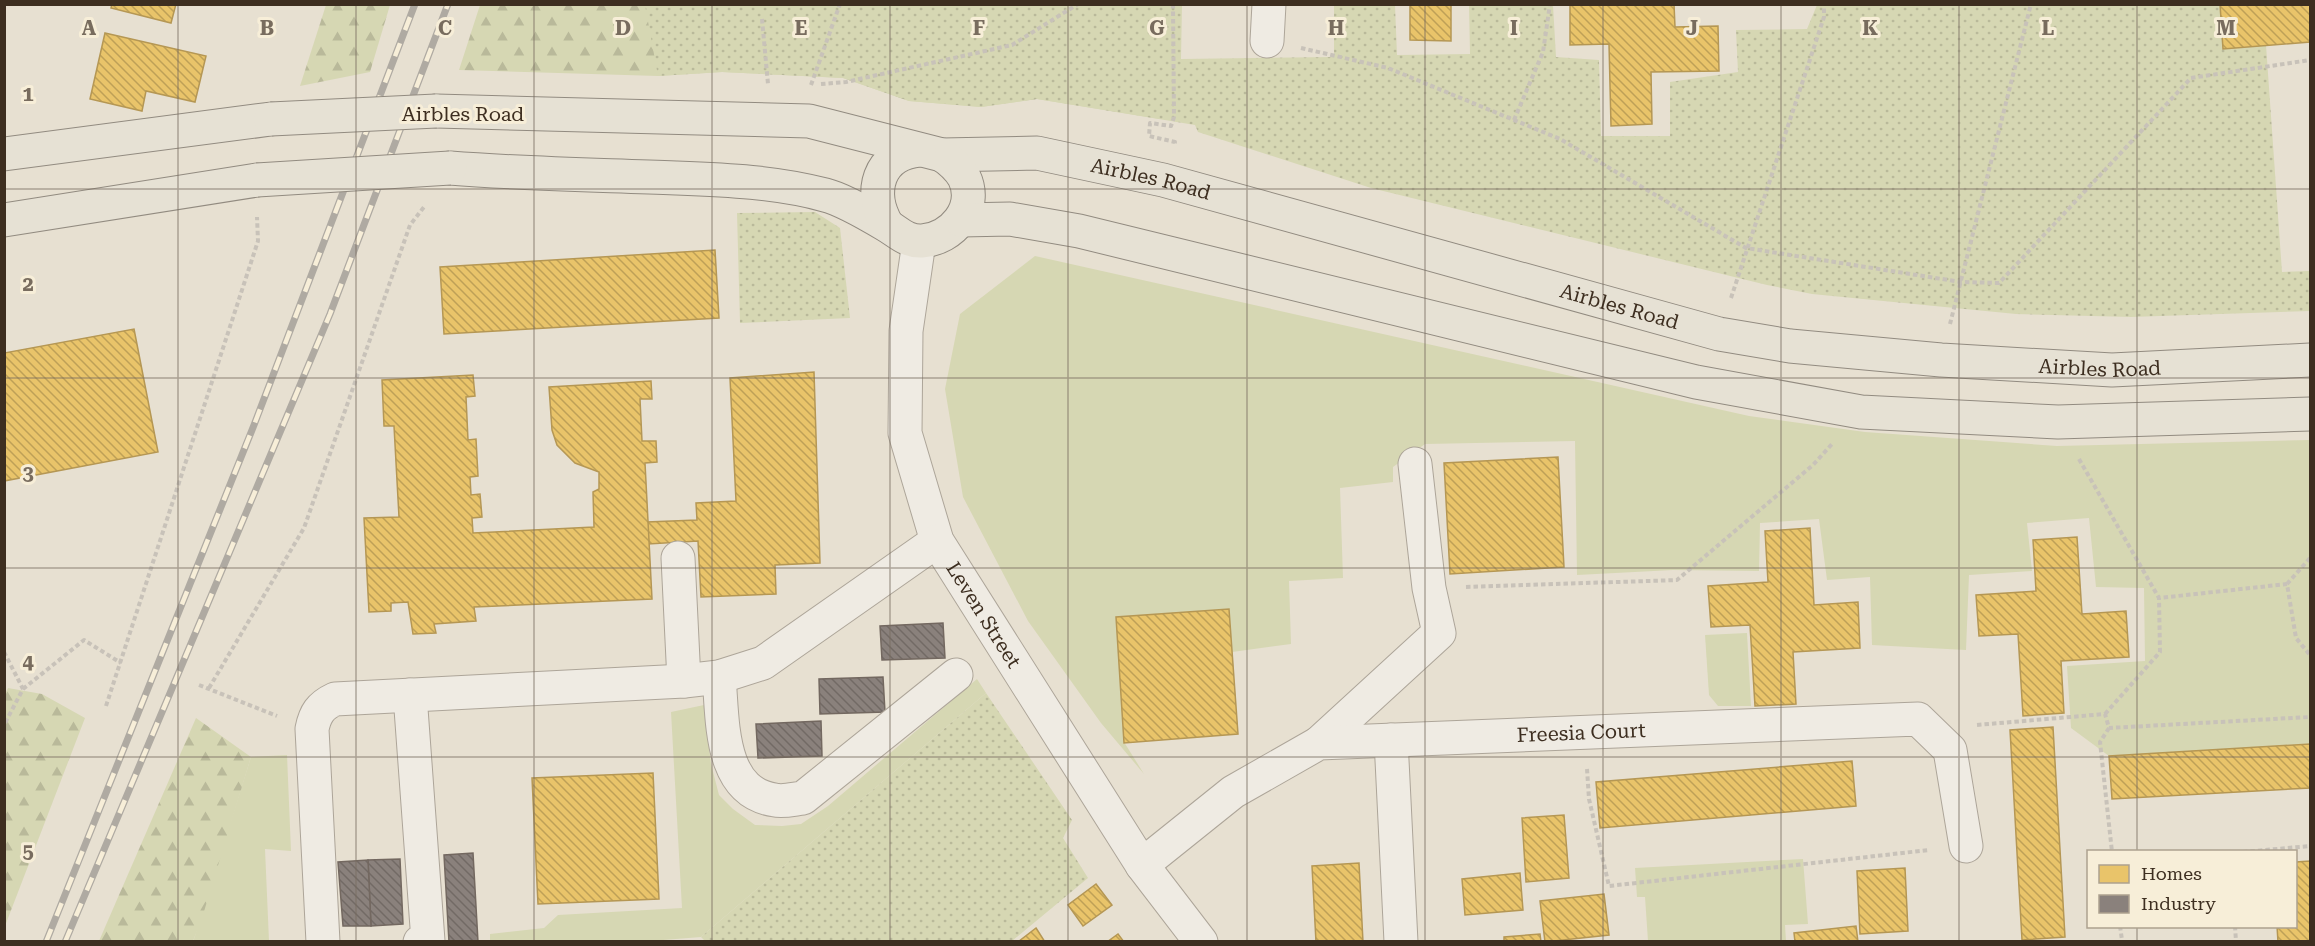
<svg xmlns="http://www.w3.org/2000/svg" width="2315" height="946" font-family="'Roboto Serif',serif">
<defs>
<pattern id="forest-firs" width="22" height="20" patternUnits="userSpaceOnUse" patternTransform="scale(1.5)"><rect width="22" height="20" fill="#d6d7b3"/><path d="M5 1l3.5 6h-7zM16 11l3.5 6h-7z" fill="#b9b99a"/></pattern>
<pattern id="park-dots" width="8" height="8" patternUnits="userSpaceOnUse" patternTransform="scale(1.5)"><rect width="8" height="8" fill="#d6d7b3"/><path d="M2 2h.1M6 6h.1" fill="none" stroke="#b9b99a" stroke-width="1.8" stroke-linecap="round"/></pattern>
<pattern id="homes-back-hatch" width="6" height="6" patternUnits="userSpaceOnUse" patternTransform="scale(1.5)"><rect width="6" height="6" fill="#e9c46a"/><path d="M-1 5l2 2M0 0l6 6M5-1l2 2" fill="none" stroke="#bea057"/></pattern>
<pattern id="industry-back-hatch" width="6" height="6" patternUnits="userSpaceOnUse" patternTransform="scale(1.5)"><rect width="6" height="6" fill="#8a817c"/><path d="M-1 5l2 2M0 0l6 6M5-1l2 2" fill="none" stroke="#726a65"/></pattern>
</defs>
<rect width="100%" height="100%" fill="#e7e0d1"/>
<g fill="#d6d7b3">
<polygon points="1035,256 1749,416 1865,432 2057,446 2310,440 2310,744 2109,756 2071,728 2067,666 2145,661 2144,588 2096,587 2089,518 2027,523 2032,571 1969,575 1966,650 1872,645 1870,577 1827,580 1819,519 1760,523 1759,571 1673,570 1577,575 1575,441 1425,444 1393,467 1393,482 1340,488 1343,578 1289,581 1291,644 1232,652 1229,609 1116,617 1124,742 1144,774 1101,723 1028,621 963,497 945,389 960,314"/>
<polygon points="1747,633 1751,706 1718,706 1709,695 1705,635"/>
<polygon points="977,679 986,693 701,937 638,942 490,942 490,934 544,928 558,915 682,908 671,712 704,705 711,764 719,795 733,809 755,825 782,826 801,824 828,806"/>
<polygon points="287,755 291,851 265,849 269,941 193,942 251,757"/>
<polygon points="1803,859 1808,924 1785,925 1786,941 1648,941 1645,897 1637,897 1635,868"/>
</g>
<g fill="url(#forest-firs)">
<polygon points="326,5 390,5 370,72 300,86"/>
<polygon points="480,5 1182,5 1160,119 1037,99 981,107 909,101 843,78 722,72 658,76 459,70"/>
<polygon points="8,688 42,694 85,718 5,926 4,696"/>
<polygon points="196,718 251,757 202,918 193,941 99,941"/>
</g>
<g fill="url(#park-dots)">
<polygon points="1334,4 1395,5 1397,55 1470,54 1469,5 1553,5 1556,57 1599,60 1601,136 1670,136 1670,82 1738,72 1736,30 1807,29 1817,5 2220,5 2223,48 2266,45 2282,272 2310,271 2310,311 2131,317 2016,314 1812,294 1767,285 1371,188 1198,132 1195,125 1037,99 981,107 909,101 843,78 722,72 658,76 645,5 1182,5 1181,59 1334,57"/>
<polygon points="815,212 840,228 850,318 740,323 737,213"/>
<polygon points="986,693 1072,820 1063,838 1088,878 1012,941 705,941 701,937"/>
</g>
<g fill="url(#homes-back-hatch)" stroke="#b59754" stroke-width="1.5">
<polygon points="112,4 176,4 171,23 111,8"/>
<polygon points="1410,4 1451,4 1451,41 1410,40"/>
<polygon points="1570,4 1674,4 1675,27 1718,26 1719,71 1651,72 1652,124 1611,126 1609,44 1570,45"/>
<polygon points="2220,4 2310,4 2310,42 2223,49"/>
<polygon points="105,33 206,56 195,102 146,91 142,111 90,99"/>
<polygon points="715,250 719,318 444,334 440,267"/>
<polygon points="134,329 158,452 4,481 4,353"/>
<polygon points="814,372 820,563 775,565 776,594 701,597 698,541 648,544 647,522 697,520 696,503 736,501 730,378"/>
<polygon points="473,375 475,396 466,397 468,440 476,439 478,476 470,477 471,495 480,494 482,517 472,518 473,533 594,527 593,492 599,489 599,472 575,463 557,445 552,430 549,387 651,381 652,399 640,399 642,441 656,441 657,462 645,463 652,599 474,607 476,621 434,624 436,633 413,634 408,602 391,603 391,611 369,612 364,518 399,517 394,426 384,426 382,380"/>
<polygon points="1558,457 1564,567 1450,574 1444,463"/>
<polygon points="1810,528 1814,605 1858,602 1860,648 1793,652 1796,704 1755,706 1750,625 1711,627 1708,586 1768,582 1765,531"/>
<polygon points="2077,537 2082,614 2126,611 2129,657 2061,661 2064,713 2023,716 2018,634 1979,636 1976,595 2036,591 2033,540"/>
<polygon points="1229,609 1238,734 1124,743 1116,617"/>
<polygon points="2053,727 2065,937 2022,940 2010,730"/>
<polygon points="2310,744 2310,788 2112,799 2109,756"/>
<polygon points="1852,761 1856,806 1600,828 1596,782"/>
<polygon points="653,773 659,899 538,904 532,778"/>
<polygon points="1564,815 1569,878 1526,882 1522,818"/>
<polygon points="2310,861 2310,942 2278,942 2277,926 2296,926 2296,862"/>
<polygon points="1359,863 1363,942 1316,942 1312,866"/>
<polygon points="1905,868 1908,931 1860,934 1857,871"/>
<polygon points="1520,873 1523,910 1465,915 1462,879"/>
<polygon points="1096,884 1112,905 1083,926 1068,905"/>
<polygon points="1604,894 1609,935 1545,942 1540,901"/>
<polygon points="1856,926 1858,942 1795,942 1794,933"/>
<polygon points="1036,928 1045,942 1018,942"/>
<polygon points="1118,934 1124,942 1107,942"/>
<polygon points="1540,934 1541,942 1504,942 1504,937"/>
</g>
<g fill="url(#industry-back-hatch)" stroke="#736860" stroke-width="1.5">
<polygon points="943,623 945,658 882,660 880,626"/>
<polygon points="883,677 885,712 820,714 819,679"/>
<polygon points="821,721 822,756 758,758 756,724"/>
<polygon points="473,853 478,942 449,942 444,855"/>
<polygon points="400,859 403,924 371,926 368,860"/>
<polygon points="368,860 371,926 343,926 338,862"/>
</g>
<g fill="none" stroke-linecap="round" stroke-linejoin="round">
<g stroke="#ada599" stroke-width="35">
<g id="minor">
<polyline points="1267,41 1269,4"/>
<path id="s1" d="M919,242l-13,89 -1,102 32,108 205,324 59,77"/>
<polyline points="678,558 684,681"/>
<path d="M719,677c4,44 0,115 56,123 8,2 19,-1 28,-2l153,-123"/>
<polyline points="410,695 428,941 420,942"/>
<polyline points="1391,740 1401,942"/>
<polyline points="1319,743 1439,633 1429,588 1415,464"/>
<path id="s2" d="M1142,865l91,-73 86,-49 599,-24 32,31 16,96"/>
<path d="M323,942l-11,-213c3,-15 8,-23 23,-30l349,-18 35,-4 44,-14 174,-122"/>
</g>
</g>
<g stroke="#928b80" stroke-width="35">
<g id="major">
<path id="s3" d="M436,111l373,10 133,34 95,-2 126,27 556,154 71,12 151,14 171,10 198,-10"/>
<polyline points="4,154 271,119"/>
<path d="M450,168c75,6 151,7 226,10 50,2 101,4 149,17 16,4 46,21 61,30 12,7 21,17 36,16 30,-2 57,-33 42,-64 -6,-10 -13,-16 -22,-22"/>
<polyline points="4,220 257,180"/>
<polyline points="961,220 1010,219 1079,231 1696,382 1861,412 2058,422 2310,414"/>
<path d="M887,225c-19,-33 -9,-71 32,-75"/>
</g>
</g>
<g stroke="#c8c2b9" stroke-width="4" stroke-dasharray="4.5 3" stroke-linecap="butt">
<polyline points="1173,4 1174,117 1171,126 1150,123 1149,136 1175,142 1174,145"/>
<polyline points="762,19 768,84"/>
<polyline points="1301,48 1388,68 1560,139 1746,248 1961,282 1999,283 2191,78 2310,60"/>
<polyline points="821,84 846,82 1012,45 1078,4"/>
<polyline points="811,85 840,4"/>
<polyline points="1514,120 1543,52 1550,4"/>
<polyline points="1731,298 1824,17 1824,4"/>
<polyline points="1950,324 2031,4"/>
<polyline points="2079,459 2159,598 2287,584 2296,638 2310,655"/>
<polyline points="2287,584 2310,558"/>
<polyline points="1466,587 1677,580 1813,465 1832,444"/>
<polyline points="4,652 23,689 4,725"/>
<polyline points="199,685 277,716"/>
<polyline points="209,688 304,528 410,225 424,207"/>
<polyline points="23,689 84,640 121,663"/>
<polyline points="106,706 258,241 257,217"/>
<polyline points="2105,714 2160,652 2159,598"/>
<polyline points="1977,725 2105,714 2109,728 2310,717"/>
<polyline points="2109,728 2100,742 2112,852"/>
<polyline points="1587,769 1589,799 1609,886 1929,850"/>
<polyline points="2243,852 2310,846"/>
<polyline points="2120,926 2122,940"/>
<polyline points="2235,926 2236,942"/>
</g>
<use href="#minor" stroke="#efebe3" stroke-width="33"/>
<use href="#major" stroke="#e6e1d4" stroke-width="33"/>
<g stroke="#afaaa2" stroke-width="7">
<g id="rail">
<polyline points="46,942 254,425 415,4"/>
<polyline points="65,942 330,314 448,4"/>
</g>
</g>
<use href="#rail" stroke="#f7eed8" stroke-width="4.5" stroke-dasharray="14" stroke-linecap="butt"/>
<g stroke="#928b80" stroke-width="35" stroke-linecap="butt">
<g id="major-bridge">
<polyline points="271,119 436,111"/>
<polyline points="257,180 450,168"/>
</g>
</g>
<use href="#major-bridge" stroke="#e6e1d4" stroke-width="33"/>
</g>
<path fill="none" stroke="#786c5e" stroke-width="1.5" stroke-opacity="0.55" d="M178,4v938M356,4v938M534,4v938M712,4v938M890,4v938M1068,4v938M1247,4v938M1425,4v938M1603,4v938M1781,4v938M1959,4v938M2137,4v848M4,189h2306M4,378h2306M4,568h2306M4,757h2306M2137,926v16"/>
<g text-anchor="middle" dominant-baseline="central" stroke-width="6" stroke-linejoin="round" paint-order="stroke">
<g font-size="20" fill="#3d2e20" stroke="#f7eed8">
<text x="463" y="114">Airbles Road</text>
<text stroke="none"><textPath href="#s3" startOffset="722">Airbles Road</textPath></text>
<text stroke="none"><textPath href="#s3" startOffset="1208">Airbles Road</textPath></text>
<text stroke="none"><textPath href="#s3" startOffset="1694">Airbles Road</textPath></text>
<text stroke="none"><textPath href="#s1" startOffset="392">Leven Street</textPath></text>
<text stroke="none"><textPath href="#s2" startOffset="478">Freesia Court</textPath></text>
</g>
</g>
<g font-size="20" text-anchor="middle" font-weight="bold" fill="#786c5e" stroke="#f7eed8" stroke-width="6" stroke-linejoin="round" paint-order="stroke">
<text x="89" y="35">A</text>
<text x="267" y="35">B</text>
<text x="445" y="35">C</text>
<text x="623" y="35">D</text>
<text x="801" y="35">E</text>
<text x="979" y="35">F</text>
<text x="1157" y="35">G</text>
<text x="1336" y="35">H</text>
<text x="1514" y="35">I</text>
<text x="1692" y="35">J</text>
<text x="1870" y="35">K</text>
<text x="2048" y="35">L</text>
<text x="2226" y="35">M</text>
<text x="28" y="101">1</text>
<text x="28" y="291">2</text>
<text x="28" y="480">3</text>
<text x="28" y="669">4</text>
<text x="28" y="858">5</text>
</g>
<rect width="2315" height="946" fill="none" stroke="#3d2e20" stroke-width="12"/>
<rect x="2087" y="850" width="210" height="78" fill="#f7eed8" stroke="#ada18e" stroke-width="1.5"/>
<rect x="2099" y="865" width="30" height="18" fill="#e9c46a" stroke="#ada18e" stroke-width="1.5"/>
<text x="2141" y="880" font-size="18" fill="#3d2e20">Homes</text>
<rect x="2099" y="895" width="30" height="18" fill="#8a817c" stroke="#ada18e" stroke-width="1.5"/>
<text x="2141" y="910" font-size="18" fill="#3d2e20">Industry</text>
</svg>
